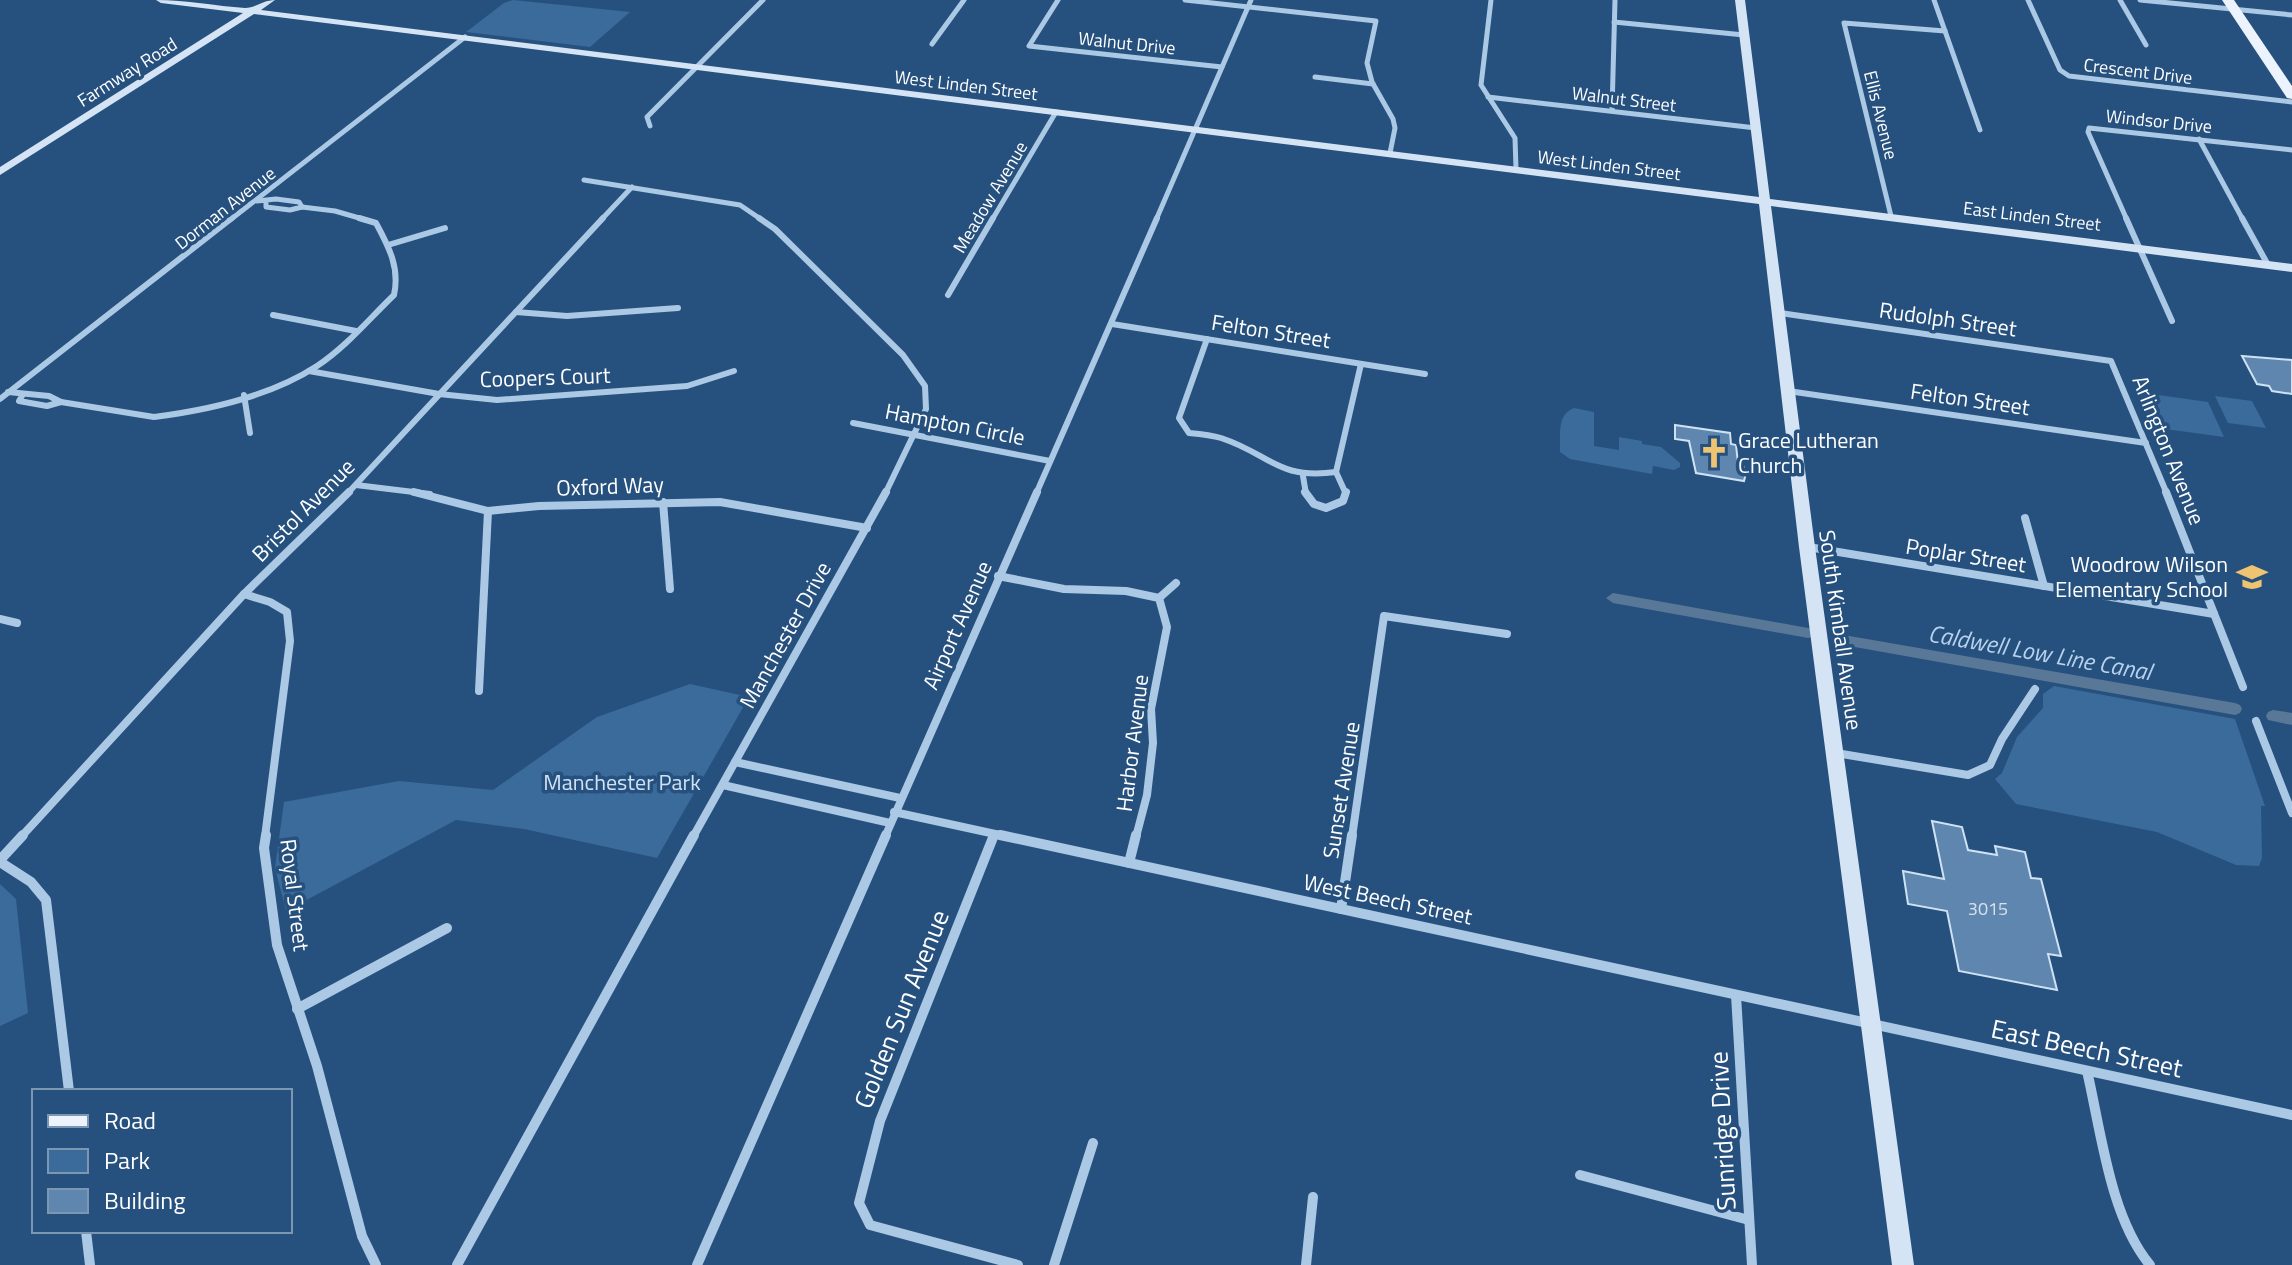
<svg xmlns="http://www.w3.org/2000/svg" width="2292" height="1265" font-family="'Titillium Web',sans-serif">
<rect width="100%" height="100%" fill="#26517e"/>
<g fill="#3a6b9b">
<polygon points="513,0 630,12 590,47 466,32 504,3"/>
<polygon points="2144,393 2208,402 2224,437 2158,428"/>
<polygon points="2215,396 2252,401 2266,428 2228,423"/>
<path d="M1574,408l20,4v34l25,4v-13l23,4v3l19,3 19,16v4l-6,3 -21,-4 -1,8 -82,-15 -10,-7c1,-17 -4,-37 14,-44z"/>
<polygon points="690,684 749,697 657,858 524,829 456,820 286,911 275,868 284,802 399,781 493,790 597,717"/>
<polygon points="2054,686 2235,719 2265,806 2261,806 2262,858 2259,866 2236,865 2157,832 2016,804 1995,779 2002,773 2017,737 2043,708 2043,694"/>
<polygon points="0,884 16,899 28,1013 0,1026"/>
</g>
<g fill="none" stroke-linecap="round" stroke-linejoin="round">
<g fill="#597898" fill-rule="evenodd">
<polygon points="1613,593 1808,628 1813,629 1815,633 1813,637 1808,638 1613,603 1606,598"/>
<polygon points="1838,634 2235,703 2240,705 2242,709 2240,713 2235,715 1838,644 1833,643 1831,639 1833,635"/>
<polygon points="2273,710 2292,713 2292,725 2268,720 2266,716 2268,712"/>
</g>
</g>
<g fill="#5e86ae" stroke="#cee2f4" stroke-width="2">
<polygon points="2242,356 2292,360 2292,394 2272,391 2269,386 2257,384"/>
<polygon points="1675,425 1730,433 1731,444 1736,445 1738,463 1743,465 1746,473 1744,481 1696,473 1689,441 1675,439"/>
<polygon points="1932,821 1962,827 1968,850 1997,855 1995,846 2025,852 2031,878 2041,879 2061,956 2048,954 2057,990 1959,971 1947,911 1908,904 1903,871 1944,879"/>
</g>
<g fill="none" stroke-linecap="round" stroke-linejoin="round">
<g stroke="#abc9e5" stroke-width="5">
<polyline points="1058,0 1029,46 1222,67"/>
<polyline points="1185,0 1376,21 1367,63 1372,82 1393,119 1395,128 1390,153"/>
<polyline points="1491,0 1481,85 1515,138 1516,169"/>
<polyline points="1934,0 1980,130"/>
<polyline points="2028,0 2060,70 2069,76 2292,102"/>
<polyline points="2120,0 2146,45"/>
<polyline points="2140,0 2292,15"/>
<polyline points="1614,22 1744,35"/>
<polyline points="932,44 964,0"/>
<polyline points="1315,77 1373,84"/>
<polyline points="1488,97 1756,128"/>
<polyline points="1612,111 1615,0"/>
<polyline points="650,126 647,117 763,0"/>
<polyline points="2199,139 2243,220"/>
<polyline points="584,180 740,205 762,220"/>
<polyline points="257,201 276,199 299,202 302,207 290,210 266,207 266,202"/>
<polyline points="302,207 335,211 366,220"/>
<polyline points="1891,216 1844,23 1945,31"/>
<polyline points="230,220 465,37"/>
<polyline points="601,220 632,187"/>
<polyline points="992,220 1056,112"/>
<polyline points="1156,220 1251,0"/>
<polyline points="2127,220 2088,132 2089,128 2292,150"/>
</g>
<g stroke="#abc9e5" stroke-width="6">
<polyline points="759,218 775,229 903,355 925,386 926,409 885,494"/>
<polyline points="2126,218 2172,321"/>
<polyline points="2242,218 2268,265"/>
<polyline points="388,245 445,228"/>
<polyline points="948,295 993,218"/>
<polyline points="516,312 567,316 678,308"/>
<polyline points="1780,313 2111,361 2167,494"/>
<polyline points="273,315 356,331"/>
<polyline points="1112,324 1425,374"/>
<path d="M1207,339l-28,79 10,15c11,1 22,2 32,5 49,16 56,42 115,34"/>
<polyline points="309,371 439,394 497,400 687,386 734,371"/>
<polyline points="1788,391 2146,443"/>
<polyline points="8,392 49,396 61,402 47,406 19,401 22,396"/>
<polyline points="244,395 250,433"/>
<polyline points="0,399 232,218"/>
<path d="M61,402l93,15c55,-7 117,-21 163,-51 29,-19 52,-47 77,-71 6,-27 -5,-48 -18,-72l-17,-5"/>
<polyline points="853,423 1050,461"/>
<polyline points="1336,472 1361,364"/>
<polyline points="1336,472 1346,494"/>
<polyline points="1303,476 1306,494"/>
<polyline points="356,485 430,494"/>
<polyline points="347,494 603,218"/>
<polyline points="1036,494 1157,218"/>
</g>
<g stroke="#abc9e5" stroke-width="8">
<polyline points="414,492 488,511 539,506 720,502 867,528"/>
<polyline points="1305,492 1314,504 1326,508 1343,501 1346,492"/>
<polyline points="2166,492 2243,687"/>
<polyline points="663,502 670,589"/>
<polyline points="2025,518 2044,586"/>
<polyline points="1808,547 2214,614"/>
<polyline points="998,576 1064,589 1126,591 1159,598 1167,627 1151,709 1153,743 1147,795 1136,837"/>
<polyline points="244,594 270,602 287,612 290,641 265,837"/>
<polyline points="1159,598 1176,583"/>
<polyline points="0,619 17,623"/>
<polyline points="479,691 488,511"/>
<polyline points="2256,721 2292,813"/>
<polyline points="1836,753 1968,775 1990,765 2002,739 2035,689"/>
<polyline points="735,762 900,798"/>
<polyline points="723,785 890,823"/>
<polyline points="894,812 1009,837"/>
<polyline points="21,837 244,594 349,492"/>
<polyline points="693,837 886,492"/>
<polyline points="885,837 1037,492"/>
<polyline points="993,837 994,834"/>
<polyline points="1352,837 1384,616 1507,634"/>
</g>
<g stroke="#abc9e5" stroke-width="10">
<polyline points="266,835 264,848 277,945 317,1066 362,1236 376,1265"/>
<polyline points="994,835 880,1121 859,1203 870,1225 1018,1265"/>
<polyline points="1000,835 2292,1115"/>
<polyline points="0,860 23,835"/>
<polyline points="0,862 31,882 46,900 69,1091"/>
<polyline points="1129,863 1136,835"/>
<polyline points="1341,909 1352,835"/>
<polyline points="1736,995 1752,1265"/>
<polyline points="297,1009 447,928"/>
<path d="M2087,1071c14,60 23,146 63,194"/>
<polyline points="1580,1175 1749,1220"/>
<polyline points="86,1231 90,1265"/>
<polyline points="457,1265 694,835"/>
<polyline points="697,1265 886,835"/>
<polyline points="1054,1265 1093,1143"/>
<polyline points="1306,1265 1313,1197"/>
</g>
<path fill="#d5e4f5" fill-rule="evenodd" d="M156,0c31,0 59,6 89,8 11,0 18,-8 30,-8l-14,10 1498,187 -24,-197h10l25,199 522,65v8l-521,-66 44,341 99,718h-22l-93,-718 -40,-343 -1505,-190 -254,161v-8l243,-154 -82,-10z"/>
<polygon fill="#ecf3fd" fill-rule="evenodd" points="2222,0 2234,0 2292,86 2292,99 2287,98"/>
</g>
<defs>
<g id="church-bare" transform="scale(2.4)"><path d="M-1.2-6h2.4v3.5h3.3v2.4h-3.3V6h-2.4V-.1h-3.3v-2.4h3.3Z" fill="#eec371" stroke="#26517e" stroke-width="2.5" paint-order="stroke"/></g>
<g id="school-bare" transform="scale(2.4)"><path d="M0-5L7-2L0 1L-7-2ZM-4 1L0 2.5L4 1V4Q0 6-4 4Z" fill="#eec371" stroke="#26517e" stroke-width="2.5" paint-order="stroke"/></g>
</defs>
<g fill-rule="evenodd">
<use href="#church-bare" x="1714" y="453"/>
<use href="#school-bare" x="2252" y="577"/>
</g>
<g text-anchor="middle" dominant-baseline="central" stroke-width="7" stroke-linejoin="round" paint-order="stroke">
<g font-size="18" fill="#fff" stroke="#26517e">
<text transform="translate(1127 43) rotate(6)">Walnut Drive</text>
<text transform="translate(2138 71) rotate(7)">Crescent Drive</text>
<text transform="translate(127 72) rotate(-32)">Farmway Road</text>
<text transform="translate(966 85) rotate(7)">West Linden Street</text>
<text transform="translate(1624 99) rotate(7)">Walnut Street</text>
<text transform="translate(1881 115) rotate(76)">Ellis Avenue</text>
<text transform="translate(2159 121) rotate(6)">Windsor Drive</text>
<text transform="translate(1609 165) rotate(7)">West Linden Street</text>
<text transform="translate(990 197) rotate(-59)">Meadow Avenue</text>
<text transform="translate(225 208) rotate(-38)">Dorman Avenue</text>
<text transform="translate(2032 216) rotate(7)">East Linden Street</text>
</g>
<g font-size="18" fill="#d7e1eb">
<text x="1988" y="908">3015</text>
</g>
<g font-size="22" fill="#fff" stroke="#26517e">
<text transform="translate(1948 319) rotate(8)">Rudolph Street</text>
<text transform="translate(1271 331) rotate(9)">Felton Street</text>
<text transform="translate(545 377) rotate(-2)">Coopers Court</text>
<text transform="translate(1970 399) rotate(8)">Felton Street</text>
<text transform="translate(955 424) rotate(11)">Hampton Circle</text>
<text transform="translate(2169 450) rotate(68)">Arlington Avenue</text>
<text transform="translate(610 486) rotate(-2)">Oxford Way</text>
<text transform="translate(303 510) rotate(-45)">Bristol Avenue</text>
<text transform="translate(1966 555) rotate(9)">Poplar Street</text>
<text transform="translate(957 625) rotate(-66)">Airport Avenue</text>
<text transform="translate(1841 630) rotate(82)">South Kimball Avenue</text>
<text transform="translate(785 635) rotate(-61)">Manchester Drive</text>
<text transform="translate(1132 743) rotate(-83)">Harbor Avenue</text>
<text transform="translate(1341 790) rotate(-81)">Sunset Avenue</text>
<text transform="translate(295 895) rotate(83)">Royal Street</text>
<text transform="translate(1388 899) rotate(12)">West Beech Street</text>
</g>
<g font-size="22" fill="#fff" stroke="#26517e" text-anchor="start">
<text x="1738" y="440">Grace Lutheran<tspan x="1738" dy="25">Church</tspan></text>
<text x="2228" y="564" text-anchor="end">Woodrow Wilson<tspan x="2228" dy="25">Elementary School</tspan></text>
</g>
<g font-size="22" fill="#cee2f4" stroke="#26517e">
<text x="622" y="782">Manchester Park</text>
</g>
<g font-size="24" font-style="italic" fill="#b7d2ed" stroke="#26517e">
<text transform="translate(2040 652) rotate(10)">Caldwell Low Line Canal</text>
</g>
<g font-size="26" fill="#fff" stroke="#26517e">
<text transform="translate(901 1009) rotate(-68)">Golden Sun Avenue</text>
<text transform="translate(2087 1048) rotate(12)">East Beech Street</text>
<text transform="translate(1722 1131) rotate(-93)">Sunridge Drive</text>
</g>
</g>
<rect x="32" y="1089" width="260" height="144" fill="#26517e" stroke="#7d97b2" stroke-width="2"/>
<rect x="48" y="1115" width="40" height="12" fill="#ecf3fd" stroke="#7d97b2" stroke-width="2"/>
<text x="104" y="1129" font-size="24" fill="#ffffff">Road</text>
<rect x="48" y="1149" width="40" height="24" fill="#3a6b9b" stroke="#7d97b2" stroke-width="2"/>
<text x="104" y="1169" font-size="24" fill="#ffffff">Park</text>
<rect x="48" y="1189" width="40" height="24" fill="#5e86ae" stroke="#7d97b2" stroke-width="2"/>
<text x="104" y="1209" font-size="24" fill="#ffffff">Building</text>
</svg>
